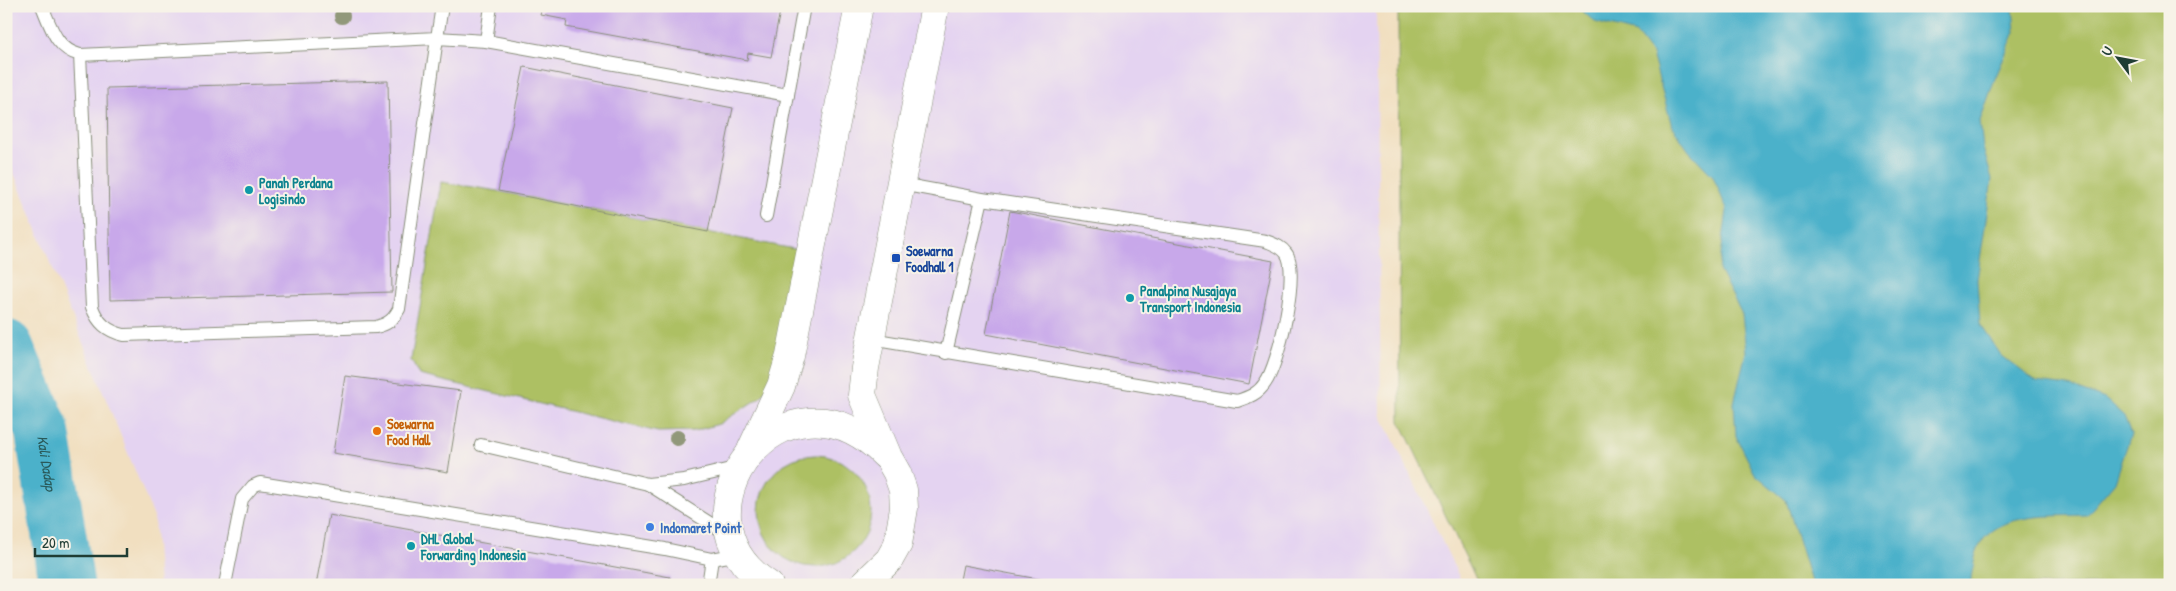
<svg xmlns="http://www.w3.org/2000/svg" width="2176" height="591" font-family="'Patrick Hand',sans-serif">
<rect width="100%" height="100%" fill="#f7f3e8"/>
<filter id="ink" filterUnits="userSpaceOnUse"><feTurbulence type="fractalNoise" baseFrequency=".02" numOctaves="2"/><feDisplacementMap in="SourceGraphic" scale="10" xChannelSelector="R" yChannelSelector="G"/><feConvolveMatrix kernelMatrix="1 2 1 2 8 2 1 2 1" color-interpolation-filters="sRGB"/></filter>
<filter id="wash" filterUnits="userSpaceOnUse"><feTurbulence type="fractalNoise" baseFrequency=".0096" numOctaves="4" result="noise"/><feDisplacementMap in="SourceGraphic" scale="20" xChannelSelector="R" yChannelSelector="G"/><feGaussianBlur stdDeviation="1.12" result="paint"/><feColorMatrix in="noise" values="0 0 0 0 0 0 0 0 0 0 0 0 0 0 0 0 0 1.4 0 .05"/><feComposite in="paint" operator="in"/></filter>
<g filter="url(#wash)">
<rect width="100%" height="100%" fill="#f1dfc0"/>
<polygon fill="#e4d3f1" points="6,6 1376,6 1381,414 1463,585 159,585 154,517 6,154"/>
<g fill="#adc064" stroke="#667e4c">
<polygon points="1398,6 2170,6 2170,585 1479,585 1400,421"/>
<polygon points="441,182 498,191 799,250 776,374 762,396 719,424 694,431 658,432 419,375 411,360"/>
<circle cx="815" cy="511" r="56"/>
</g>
<path fill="#4bb1ca" stroke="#35777f" d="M1576,6h437l2,26 -21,49 -14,40 3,27 9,31 -15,101 3,44 21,31 35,27 33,4 36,13 19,17 7,18 -16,48 -28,33c-41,2 -104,-5 -113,47 -1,7 -4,16 -3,23h-159l-26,-85 -31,-26 -19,-38 -2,-33 12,-51 -4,-38 -23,-44 8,-60 -14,-34 -24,-25 -17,-25 -20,-72 -16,-21 -41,-11z"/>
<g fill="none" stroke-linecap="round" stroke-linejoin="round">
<path stroke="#4bb1ca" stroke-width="55" id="s1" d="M6,347l36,83 25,155"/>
</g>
<g id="blocks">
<g fill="#c8a8ea">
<polygon points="543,6 781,6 771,57 748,53 747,60 566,27 567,20 541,15"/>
<polygon points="524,67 733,108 708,232 498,191"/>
<polygon points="388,81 392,292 110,300 107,88"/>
<polygon points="1010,211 1273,261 1249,384 986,334"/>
<polygon points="345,376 461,391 448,472 333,453"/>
<polygon points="329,515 670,577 669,585 316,585"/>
<polygon points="963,565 1065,584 1064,585 959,585"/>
</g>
</g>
</g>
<g filter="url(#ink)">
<use href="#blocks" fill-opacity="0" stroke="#888e7a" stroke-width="1"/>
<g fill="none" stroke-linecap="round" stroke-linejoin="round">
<g stroke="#888e7a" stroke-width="14">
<g id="service">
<path d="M42,6c9,21 14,43 38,49l12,252c6,16 15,24 32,28l252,-8c12,-3 17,-7 23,-18l38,-271 49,3 302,54"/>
<polyline points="486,41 491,6"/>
<polyline points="80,55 437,38 442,6"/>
<polyline points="766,216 804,6"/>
<path d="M871,339l366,62c12,-4 21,-7 28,-18 14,-18 35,-113 21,-130 -5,-7 -13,-9 -20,-12l-284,-42 -81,-15"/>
<polyline points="946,353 982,199"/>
<polyline points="481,445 648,484 684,480 739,467"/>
<polyline points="648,484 727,534"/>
<polyline points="225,585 242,499 253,486 260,483 665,549 712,559 739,554"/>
<polyline points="708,585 712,559"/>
</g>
</g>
<g stroke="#888e7a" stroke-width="29">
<g id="tertiary">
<polyline points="751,450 781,386 790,356 859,6"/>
<path d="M769,585c-108,-68 14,-234 116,-130"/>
<polyline points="863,585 889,560 898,544 904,508 903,490 897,473 888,457 862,395 865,368 935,6"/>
</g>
</g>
<use href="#service" stroke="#fff" stroke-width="12"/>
<use href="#tertiary" stroke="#fff" stroke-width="28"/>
</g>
<g fill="#91987a">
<circle cx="342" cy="16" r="8"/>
<circle cx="677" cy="438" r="8"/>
</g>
</g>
<g fill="#0f9aa8" stroke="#f7f3e8" stroke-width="2">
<circle cx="249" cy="190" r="5"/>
<circle cx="1130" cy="298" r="5"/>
<circle cx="411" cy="546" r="5"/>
</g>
<rect fill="#1a4fb4" stroke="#f7f3e8" stroke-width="2" x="891" y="253" width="10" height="10" rx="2.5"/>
<circle fill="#e8710a" stroke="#f7f3e8" stroke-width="2" cx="377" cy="431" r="5"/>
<circle fill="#3f7fe0" stroke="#f7f3e8" stroke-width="2" cx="650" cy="527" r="5"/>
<g text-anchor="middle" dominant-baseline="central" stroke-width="4" stroke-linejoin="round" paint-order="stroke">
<g font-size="14" font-weight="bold" fill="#0d838f" stroke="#f7f3e8" text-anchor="start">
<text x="259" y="182">Panah Perdana<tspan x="259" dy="16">Logisindo</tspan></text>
<text x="1140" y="290">Panalpina Nusajaya<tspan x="1140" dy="16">Transport Indonesia</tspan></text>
<text x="421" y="538">DHL Global<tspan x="421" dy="16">Forwarding Indonesia</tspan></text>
</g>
<g font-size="14" font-weight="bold" fill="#164399" stroke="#f7f3e8" text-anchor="start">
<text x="906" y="250">Soewarna<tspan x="906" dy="16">Foodhall 1</tspan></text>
</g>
<g font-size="14" font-weight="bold" fill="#c56008" stroke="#f7f3e8" text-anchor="start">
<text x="387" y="423">Soewarna<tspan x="387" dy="16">Food Hall</tspan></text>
</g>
<g font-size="14" font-weight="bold" fill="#366cbe" stroke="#f7f3e8" text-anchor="start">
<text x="660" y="527">Indomaret Point</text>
</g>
<g font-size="15" font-style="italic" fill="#2a5a5a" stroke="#f7f3e8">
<text stroke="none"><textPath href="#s1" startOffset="124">Kali Dadap</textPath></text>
</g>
</g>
<rect width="2176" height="591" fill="none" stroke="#f7f3e8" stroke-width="25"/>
<g transform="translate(2118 58) rotate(302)" stroke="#f7f3e8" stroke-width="4" paint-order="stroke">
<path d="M0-4L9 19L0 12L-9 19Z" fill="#1f3d34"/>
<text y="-8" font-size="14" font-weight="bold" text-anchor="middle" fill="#1f3d34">U</text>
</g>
<path d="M35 548v8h92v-8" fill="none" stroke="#1f3d34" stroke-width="2.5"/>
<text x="42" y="548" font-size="15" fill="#1f3d34" stroke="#f7f3e8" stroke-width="4" paint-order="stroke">20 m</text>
</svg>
